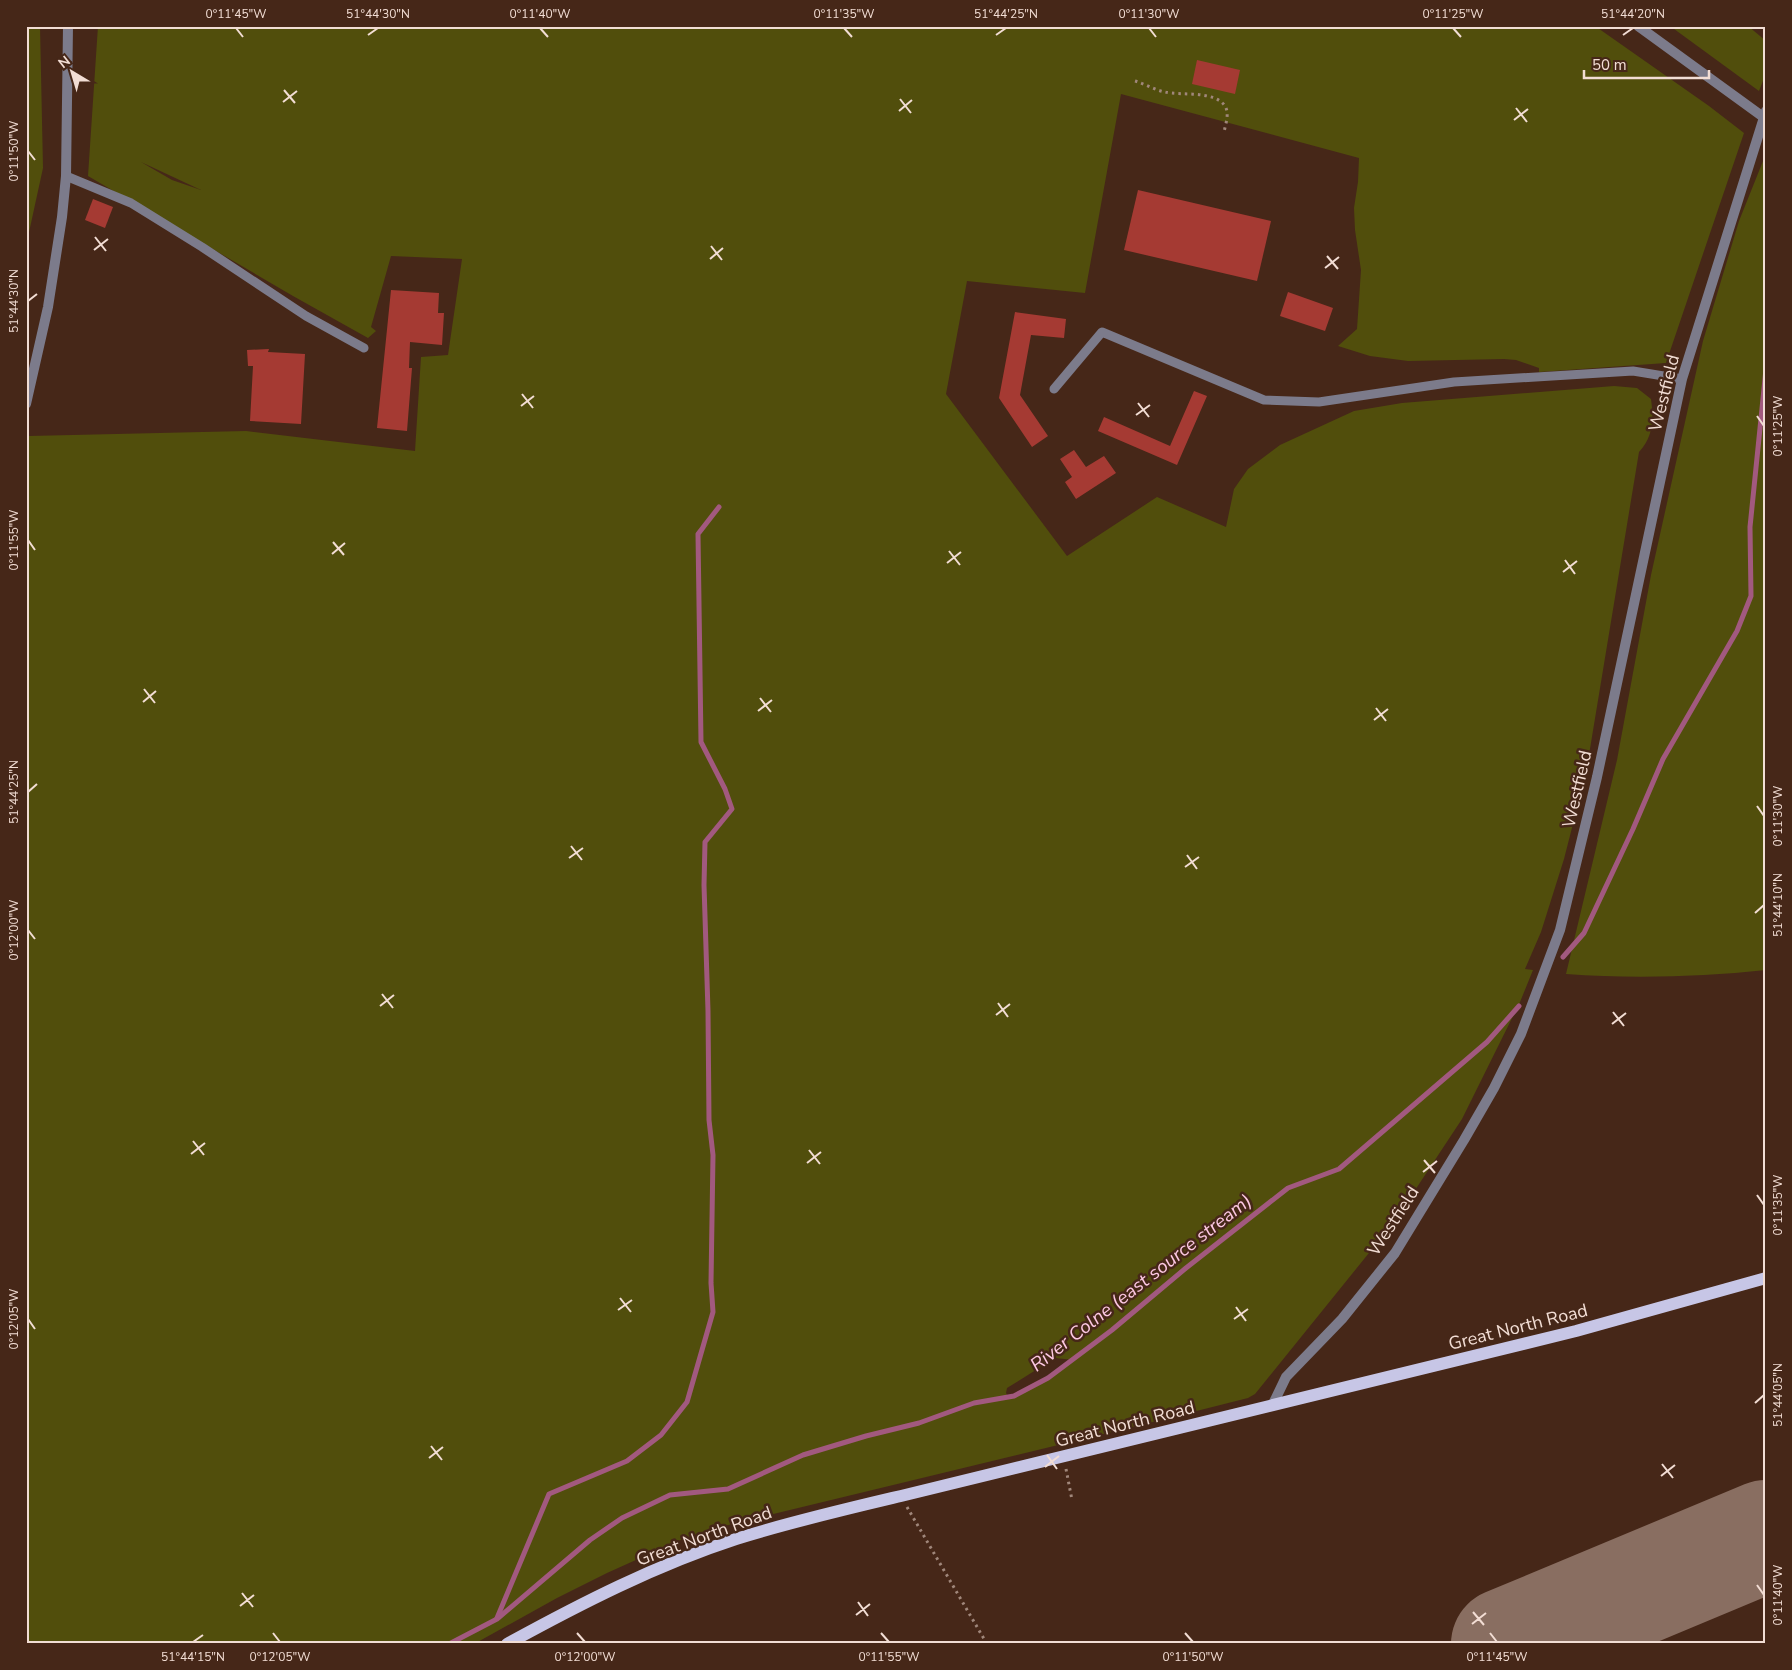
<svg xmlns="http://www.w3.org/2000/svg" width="1792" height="1670" font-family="'Nunito Sans',sans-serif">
<rect width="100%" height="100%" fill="#462718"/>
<g fill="#514e0c" fill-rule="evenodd">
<polygon points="26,26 40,26 43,168 26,246"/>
<path d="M98,26h1497l114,80 35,27 -78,230 -127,9v-4l-23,-8 -12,-1 -96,2 -38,-5 -32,-10 19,-17 4,-59 -6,-40 -1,-22 4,-26 1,-24 -238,-64 -36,199 -118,-12 -21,113 121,162 90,-59 69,30 8,-38 14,-20 32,-24 74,-34 48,-8 212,-17 23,2 14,11c3,21 2,38 -12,53l-53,321 -22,86 -23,73 -16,37 8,1 -13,32 -58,117 -68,103 -139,172 -7,4 -95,24 -437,106 -38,13 -71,32 -50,25 -83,46h-448v-1196l3,-12 217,-5 169,20 6,-94 27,-2 14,-96 -71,-3 -20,71 5,4 -8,7 -75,-42 -205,-120zM141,162l60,28 -29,-10zM1055,1358l19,2c-19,16 -42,32 -66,37l-2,-4 1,-5z"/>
<polygon points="1670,26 1748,26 1766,41 1766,73 1759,91"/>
<path d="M1765,156l1,814c-66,7 -134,9 -200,4l51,-214 34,-185 52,-234 36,-120z"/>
</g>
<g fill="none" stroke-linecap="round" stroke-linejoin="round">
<g stroke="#a2597f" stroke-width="5">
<polyline points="1563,957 1584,933 1633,829 1663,759 1737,631 1751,596 1750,527 1766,369"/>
<polyline points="497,1618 549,1494 627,1461 661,1435 687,1402 713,1312 711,1283 713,1155 709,1120 708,1011 704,885 705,842 732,809 725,789 701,742 698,534 719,507"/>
<polyline points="449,1644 497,1619 590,1540 622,1518 670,1495 728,1489 803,1455 866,1436 919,1423 974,1403 1014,1396 1048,1378 1112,1330 1186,1268 1288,1188 1339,1169 1487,1042 1519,1006"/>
</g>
<polyline stroke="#896e61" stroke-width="112" points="1507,1644 1766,1536"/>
</g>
<g fill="#a53a33">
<polygon points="1197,60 1240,70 1235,94 1192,84"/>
<polygon points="1138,190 1271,221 1257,281 1124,250"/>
<polygon points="93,199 113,207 105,228 85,220"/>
<polygon points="391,290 439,293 438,313 444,313 442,345 410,342 409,368 412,368 407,431 377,428"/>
<polygon points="1288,292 1333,308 1325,331 1280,316"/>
<polygon points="1015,312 1066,319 1064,338 1031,335 1020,395 1048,436 1032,447 999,398"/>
<polygon points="269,349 268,352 305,354 301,424 250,421 253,366 248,366 247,350"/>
<polygon points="1194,391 1207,396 1177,465 1098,431 1104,417 1170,446"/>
<polygon points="1074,450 1086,467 1104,456 1116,473 1076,499 1065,482 1072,477 1060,459"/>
</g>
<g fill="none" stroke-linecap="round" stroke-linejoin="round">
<g stroke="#a0877b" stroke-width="3" stroke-dasharray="2.5 4" stroke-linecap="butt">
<path d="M1135,81c10,3 20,9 30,11 16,4 49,-2 60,14 5,8 0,19 -1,27"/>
<polyline points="1066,1469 1072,1500"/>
<polyline points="907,1507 987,1644"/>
</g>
<g stroke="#7c7b8b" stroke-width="9">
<polyline points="66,176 131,203 202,247 306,316 364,348"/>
<polyline points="1054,389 1102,332 1264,400 1319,402 1454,382 1633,371 1682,379"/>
</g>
<g stroke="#7c7b8b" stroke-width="10">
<polyline points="1638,26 1766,119"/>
<polyline points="26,404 48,307 62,217 66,176 68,26"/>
<polyline points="1272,1406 1286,1377 1342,1319 1395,1253 1464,1140 1494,1088 1521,1034 1560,930 1597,777 1682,379 1766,111"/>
</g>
<path stroke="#c7c6e6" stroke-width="12" d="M507,1644c73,-40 149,-79 229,-105 54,-17 110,-30 165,-43l675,-165 190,-53"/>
</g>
<path fill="none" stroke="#f2ddd4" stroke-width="2" d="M236,28l7,9M540,28l8,9M844,28l8,9M1149,28l7,9M1453,28l8,9M368,35l10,-7M996,35l10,-7M1623,35l10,-7M284,90l11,13M900,99l11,14M283,102l14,-11M1516,108l11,14M899,111l13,-11M1514,120l14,-11M28,151l7,9M95,237l11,14M711,246l11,14M94,250l14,-11M1327,256l11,13M710,259l13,-11M1325,268l14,-11M28,301l9,-7M522,394l11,14M1138,403l11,14M521,406l13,-10M1136,415l14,-10M1757,416l7,10M28,540l7,10M333,542l11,13M949,551l11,14M332,554l13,-11M1565,560l10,14M947,563l14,-11M1563,572l14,-11M144,689l11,14M760,698l11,14M143,702l13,-11M1376,708l10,13M758,711l14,-11M1374,720l14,-11M28,792l9,-8M1757,806l7,10M571,846l11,14M1187,855l10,14M569,858l14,-10M1185,867l14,-10M1755,913l9,-8M28,930l7,9M382,994l11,14M998,1003l10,14M380,1006l14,-11M1613,1012l11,14M996,1015l14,-11M1612,1024l14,-11M193,1141l11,14M809,1150l11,14M191,1154l14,-11M1424,1160l11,13M807,1163l14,-11M1423,1172l14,-11M1757,1195l7,10M620,1298l11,14M1236,1307l10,14M618,1310l14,-10M28,1319l7,10M1234,1319l14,-10M1755,1403l9,-8M431,1446l11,14M1047,1455l10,14M429,1458l14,-11M1662,1464l11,14M1045,1467l14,-11M1661,1476l14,-11M1757,1585l7,10M242,1593l11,14M858,1602l10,14M240,1606l14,-11M1473,1612l11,13M856,1615l14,-11M1472,1624l14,-11M273,1633l7,9M577,1633l8,9M881,1633l8,9M1185,1633l8,9M1490,1633l7,9M193,1642l10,-7"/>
<g text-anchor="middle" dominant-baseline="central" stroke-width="5" stroke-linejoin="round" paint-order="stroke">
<g font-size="18" fill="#f2ddd4" stroke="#462718">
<text transform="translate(1664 393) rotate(-76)">Westfield</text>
<text transform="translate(1577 789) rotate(-77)">Westfield</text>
<text transform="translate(1393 1221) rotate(-57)">Westfield</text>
<text transform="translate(1518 1327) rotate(-14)">Great North Road</text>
<text transform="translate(1125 1424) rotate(-14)">Great North Road</text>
<text transform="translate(704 1536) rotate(-20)">Great North Road</text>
</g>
<g font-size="19" font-style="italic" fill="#fdc8e3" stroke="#462718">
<text transform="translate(1141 1283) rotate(-38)">River Colne (east source stream)</text>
</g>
</g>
<rect width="1792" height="1670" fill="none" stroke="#462718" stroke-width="55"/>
<g transform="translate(72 72) rotate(322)" stroke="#462718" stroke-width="4" paint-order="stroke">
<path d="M0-4L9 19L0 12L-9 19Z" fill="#f2ddd4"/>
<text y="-8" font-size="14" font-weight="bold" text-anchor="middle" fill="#f2ddd4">N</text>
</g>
<path d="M1584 70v8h125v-8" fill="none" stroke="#f2ddd4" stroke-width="2.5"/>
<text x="1592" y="70" font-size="15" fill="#f2ddd4" stroke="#462718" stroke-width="4" paint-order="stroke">50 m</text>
<rect x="28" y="28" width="1736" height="1614" fill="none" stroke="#f2ddd4" stroke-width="2"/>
<g font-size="12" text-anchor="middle" fill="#f2ddd4">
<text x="236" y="18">0°11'45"W</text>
<text x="378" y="18">51°44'30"N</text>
<text x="540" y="18">0°11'40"W</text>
<text x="844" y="18">0°11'35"W</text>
<text x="1006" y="18">51°44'25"N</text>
<text x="1149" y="18">0°11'30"W</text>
<text x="1453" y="18">0°11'25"W</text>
<text x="1633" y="18">51°44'20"N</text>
<text transform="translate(14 151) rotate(-90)" y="4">0°11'50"W</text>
<text transform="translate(14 301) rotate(-90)" y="4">51°44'30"N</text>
<text transform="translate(1778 426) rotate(-90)" y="4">0°11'25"W</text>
<text transform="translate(14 540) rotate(-90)" y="4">0°11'55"W</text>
<text transform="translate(14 792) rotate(-90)" y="4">51°44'25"N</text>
<text transform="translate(1778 816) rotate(-90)" y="4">0°11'30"W</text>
<text transform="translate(1778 905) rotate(-90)" y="4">51°44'10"N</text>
<text transform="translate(14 930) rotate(-90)" y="4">0°12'00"W</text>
<text transform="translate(1778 1205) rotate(-90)" y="4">0°11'35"W</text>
<text transform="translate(14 1319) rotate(-90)" y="4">0°12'05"W</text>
<text transform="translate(1778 1395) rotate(-90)" y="4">51°44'05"N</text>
<text transform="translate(1778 1595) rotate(-90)" y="4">0°11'40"W</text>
<text x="193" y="1661">51°44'15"N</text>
<text x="280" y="1661">0°12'05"W</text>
<text x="585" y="1661">0°12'00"W</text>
<text x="889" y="1661">0°11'55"W</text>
<text x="1193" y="1661">0°11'50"W</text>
<text x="1497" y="1661">0°11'45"W</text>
</g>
</svg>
